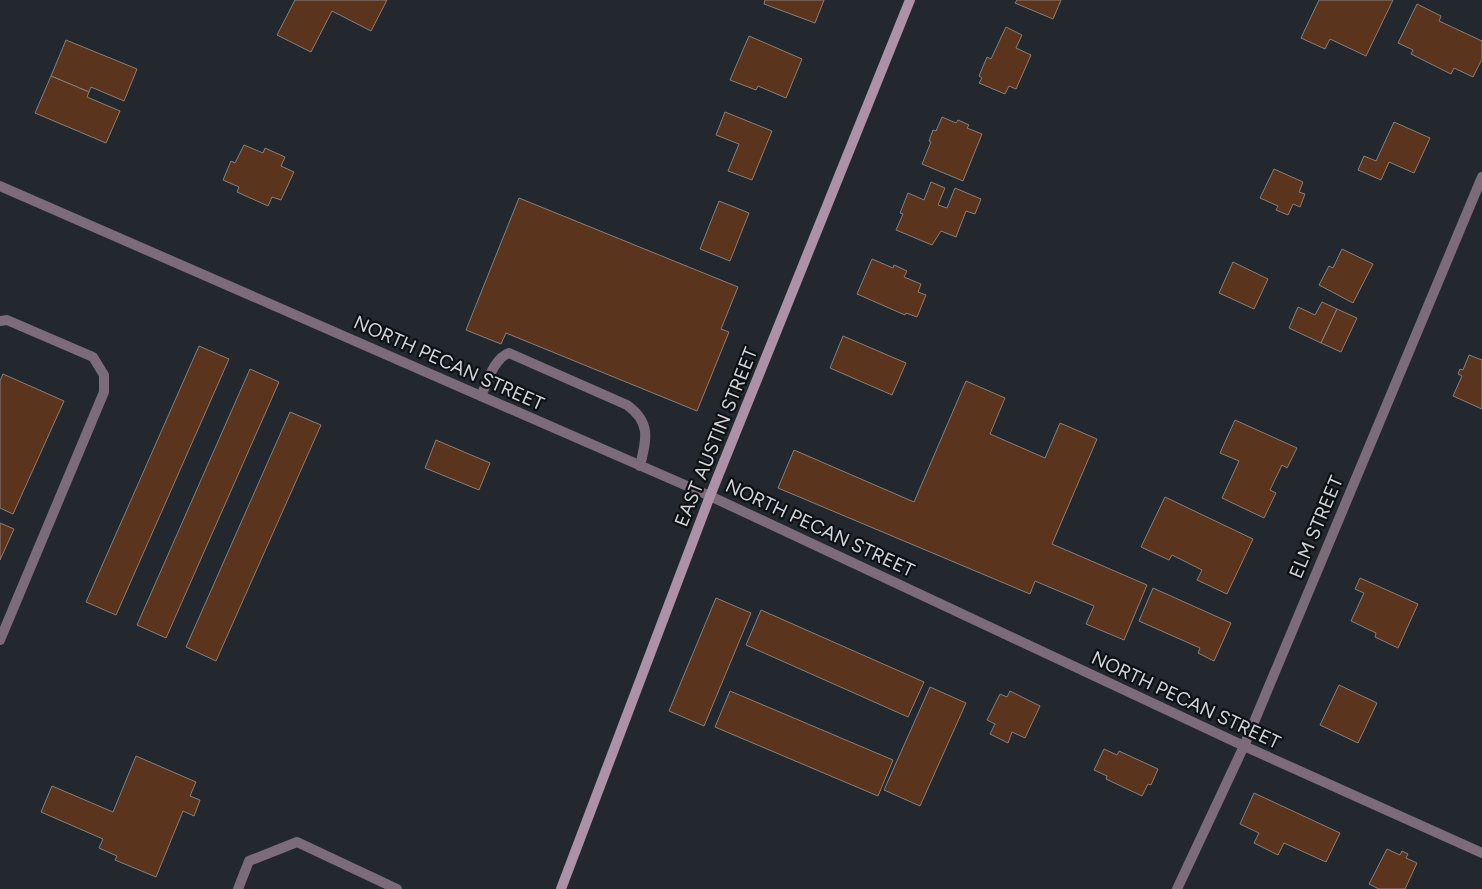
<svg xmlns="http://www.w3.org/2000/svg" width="1482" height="889" font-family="Figtree,sans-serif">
<rect width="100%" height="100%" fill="#22282e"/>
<g fill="#5a341c" stroke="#897f7a">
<polygon points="295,0 387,0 371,31 332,11 311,52 277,35"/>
<polygon points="765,0 824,0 815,23 764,4"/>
<polygon points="1017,0 1061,0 1053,19 1015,3"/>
<polygon points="1319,0 1393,0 1366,56 1330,39 1325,49 1301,38"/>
<polygon points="1417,4 1441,16 1439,21 1482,41 1482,59 1473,77 1454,68 1451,74 1411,54 1413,50 1398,43"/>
<polygon points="1006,27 1022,35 1016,48 1031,55 1016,89 1009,86 1005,94 979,83 982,78 979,76 987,57 991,59"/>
<polygon points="749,36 802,59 786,98 758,86 756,90 730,80"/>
<polygon points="66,40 137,69 124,101 91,87 89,92 51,76"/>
<polygon points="51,76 89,92 87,97 120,111 106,143 35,113"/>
<polygon points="725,112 772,131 752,180 728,171 739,144 716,135"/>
<polygon points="942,117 956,123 958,120 969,125 967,128 982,134 963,181 922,164 931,142 929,141 933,130 936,131"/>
<polygon points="1394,122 1430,138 1414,173 1389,162 1381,180 1358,170 1364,156 1376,161"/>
<polygon points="244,145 263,153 265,148 285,157 281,166 294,172 281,200 272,197 268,206 237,192 239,187 223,180 231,161 235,163"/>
<polygon points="1274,169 1303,182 1299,192 1305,194 1300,207 1293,204 1288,215 1276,210 1278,206 1260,198"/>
<polygon points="931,182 945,188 938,205 947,208 955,188 981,199 975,214 966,211 956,237 941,231 932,245 896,230 903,214 900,213 908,193 924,200"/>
<polygon points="519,198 738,287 721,329 729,332 697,411 506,333 501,344 466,330"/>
<polygon points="719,201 749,213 730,261 700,249"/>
<polygon points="1342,249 1373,264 1353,303 1319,285 1329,266 1333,268"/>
<polygon points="872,259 893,268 894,265 907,271 904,277 921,284 918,292 926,295 917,317 906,313 905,315 857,294"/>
<polygon points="1233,262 1268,279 1254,309 1219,293"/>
<polygon points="1322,302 1337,309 1321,343 1289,328 1298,307 1315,315"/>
<polygon points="1337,309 1357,318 1341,352 1321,343"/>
<polygon points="843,336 906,363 892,395 830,368"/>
<polygon points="199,346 229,359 116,615 86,602"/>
<polygon points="1469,355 1482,360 1482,409 1453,396 1462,376 1458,374 1460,369 1463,370"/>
<polygon points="250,369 279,382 166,638 137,625"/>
<polygon points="3,374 64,401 13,514 0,508 0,381"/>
<polygon points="966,381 1005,398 990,434 1045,458 1060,423 1097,439 1052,544 1147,585 1124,640 1086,624 1094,606 1035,581 1030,594 778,488 794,450 914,502"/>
<polygon points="290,412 321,425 216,661 186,647"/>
<polygon points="1235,420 1297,448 1287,468 1282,465 1270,490 1276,493 1264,518 1222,498 1239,461 1220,453"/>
<polygon points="436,440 490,463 479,490 425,468"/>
<polygon points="1165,497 1253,539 1227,594 1197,580 1202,570 1172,555 1169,560 1141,547"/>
<polygon points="0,523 14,529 0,560"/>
<polygon points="1360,578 1418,604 1398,648 1375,637 1376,633 1351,621 1364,593 1355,589"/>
<polygon points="1153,588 1231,623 1214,661 1198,653 1200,648 1139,621"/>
<polygon points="716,598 751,613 704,726 669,711"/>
<polygon points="761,610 924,682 908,717 746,645"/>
<polygon points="1339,685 1377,703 1358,743 1320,725"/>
<polygon points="930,687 966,703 920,806 884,790"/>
<polygon points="730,691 893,760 878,796 715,727"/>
<polygon points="1010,691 1040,706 1025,738 1012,732 1008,743 990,734 995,724 987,720 1000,694 1007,697"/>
<polygon points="1104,749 1117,755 1119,751 1158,769 1151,785 1148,784 1142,796 1106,779 1107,776 1094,770"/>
<polygon points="136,756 196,782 190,796 200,800 194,816 183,811 156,877 115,860 117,856 99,848 103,839 41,812 52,786 113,812"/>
<polygon points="1254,793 1340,833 1326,862 1284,843 1278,855 1254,843 1259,833 1240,824"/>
<polygon points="1387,849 1400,855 1402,851 1408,854 1406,858 1417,863 1405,889 1379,889 1369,884"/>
</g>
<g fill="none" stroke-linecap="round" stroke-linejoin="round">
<g stroke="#7c6b79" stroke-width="10">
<polyline points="0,321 7,320 93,357 104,375 104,392 0,640"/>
<path d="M481,396c6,-13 13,-38 28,-43l118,52c25,18 19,35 13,61"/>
<polyline points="238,889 249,861 297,842 397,889"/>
</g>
<g stroke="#7c6b79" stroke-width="10">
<polyline points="0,186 710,496 1244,746 1482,853"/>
<polyline points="1177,889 1244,746 1482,177"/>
</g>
<polyline stroke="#ac91a7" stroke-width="10" points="561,889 710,496 910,0"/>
</g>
<g text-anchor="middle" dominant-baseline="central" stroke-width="4.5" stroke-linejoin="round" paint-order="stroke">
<g font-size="19" fill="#d1d5d9" stroke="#0e1113">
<text transform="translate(449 363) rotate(24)">NORTH PECAN STREET</text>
<text transform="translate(716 437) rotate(-68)">EAST AUSTIN STREET</text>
<text transform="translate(1316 527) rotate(-67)">ELM STREET</text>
<text transform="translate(820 528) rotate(25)">NORTH PECAN STREET</text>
<text transform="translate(1186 700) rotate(25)">NORTH PECAN STREET</text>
</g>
</g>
</svg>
